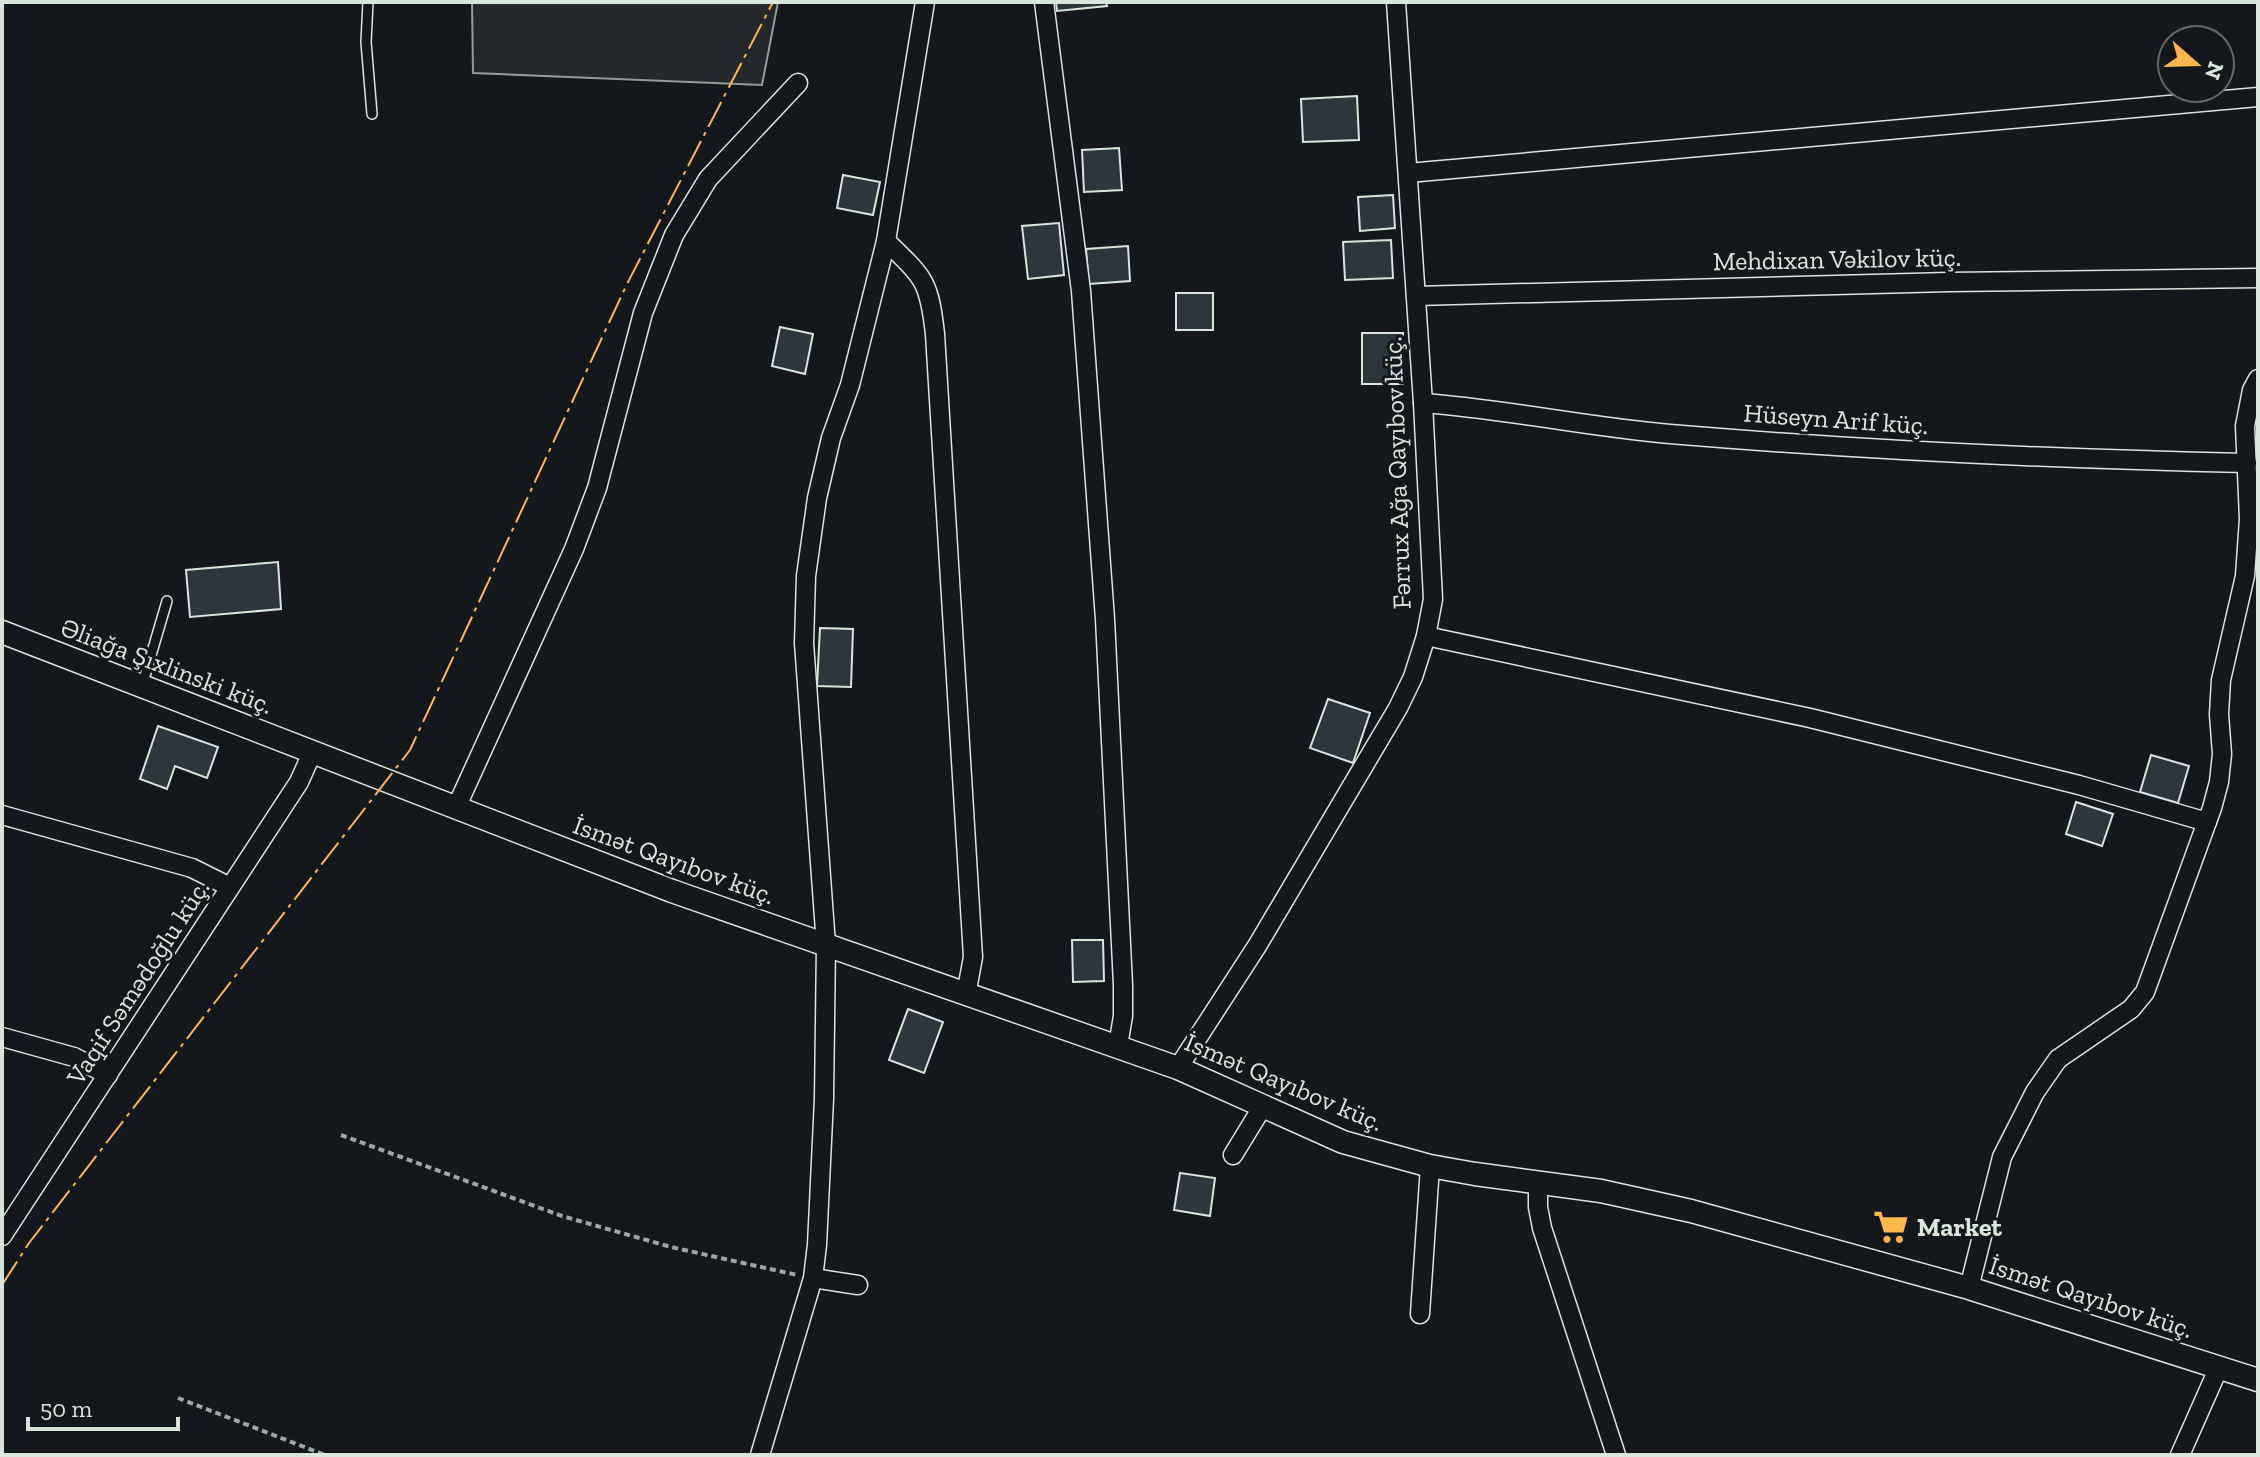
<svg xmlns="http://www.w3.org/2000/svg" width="2260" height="1457" font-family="'Zilla Slab',serif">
<rect width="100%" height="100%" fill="#14181c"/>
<polygon fill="#24282b" stroke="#939e99" stroke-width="2" points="472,2 778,2 762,85 473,73"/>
<g fill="#2c363c" stroke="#d8e6dc" stroke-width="2">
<polygon points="1056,2 1106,2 1107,6 1057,11"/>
<polygon points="1357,96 1359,140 1303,142 1301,99"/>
<polygon points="1119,148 1122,190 1084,192 1082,150"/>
<polygon points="843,175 880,182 873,215 837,208"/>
<polygon points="1393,195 1395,228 1360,231 1358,197"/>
<polygon points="1059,223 1064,275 1028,279 1022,226"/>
<polygon points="1391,240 1393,278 1345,280 1343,242"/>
<polygon points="1128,246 1130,281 1089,284 1086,249"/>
<rect x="1176" y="293" width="37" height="37"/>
<polygon points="780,327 813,334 805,374 772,366"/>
<rect x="1362" y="333" width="41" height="51"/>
<polygon points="278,562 281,609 190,617 186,570"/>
<polygon points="820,628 853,629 851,687 817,686"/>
<polygon points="1328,699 1370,713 1353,763 1310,748"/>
<polygon points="158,726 218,747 207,778 175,766 167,789 140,779"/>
<polygon points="2151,755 2189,766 2178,803 2140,792"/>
<polygon points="2076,802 2113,814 2102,846 2066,834"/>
<polygon points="1072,940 1103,940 1104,981 1073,982"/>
<polygon points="908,1009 943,1022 924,1073 889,1060"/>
<polygon points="1180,1173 1215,1178 1210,1216 1174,1210"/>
</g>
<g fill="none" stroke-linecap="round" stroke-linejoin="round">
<g stroke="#d8e6dc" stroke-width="12">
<g id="service">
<polyline points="368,2 366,42 372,114"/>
<polyline points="142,686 167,601"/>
</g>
</g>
<g stroke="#d8e6dc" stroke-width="21">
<g id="minor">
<polyline points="1044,2 1081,291 1105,619 1123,985 1123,1016 1118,1046"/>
<polyline points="1408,173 2258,97"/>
<path d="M886,241c38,37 43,39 49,93l38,623 -7,38"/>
<polyline points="1416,296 1949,282 2258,278"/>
<path d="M1423,403c83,6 164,24 247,31 192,16 384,25 577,29"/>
<polyline points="1426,636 1810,718 2079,785 2207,822"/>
<polyline points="456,808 574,549 597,488 643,313 674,235 708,179 798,83"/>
<polyline points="2,815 192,868 230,887"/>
<polyline points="2,1037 74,1057 108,1075"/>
<polyline points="1178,1068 1257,946 1398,708 1413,677 1426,636 1433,599 1423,403 1396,2"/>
<polyline points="1233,1155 1263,1106"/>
<polyline points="1538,1182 1538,1207 1542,1228 1616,1455"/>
<polyline points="2,1236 299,782 312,753"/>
<polyline points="813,1278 858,1285"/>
<polyline points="1969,1288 2002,1157 2035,1092 2058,1059 2131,1009 2145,992 2212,808 2219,782 2222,754 2219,714 2221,680 2245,576 2249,519 2245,426 2252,390 2258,379"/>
<polyline points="1420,1314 1430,1166"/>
<polyline points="760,1455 813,1278 817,1245 824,1099 826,945 804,643 806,576 817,498 831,438 850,385 886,241 925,2"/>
<polyline points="2180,1455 2219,1367"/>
</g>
</g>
<g stroke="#d8e6dc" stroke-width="25">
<polyline id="tertiary" points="2,632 672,891 1178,1068 1343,1142 1430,1166 1475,1174 1601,1191 1691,1211 1969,1288 2258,1380"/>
</g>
<g stroke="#9da8a2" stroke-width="4" stroke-dasharray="6 4" stroke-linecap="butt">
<polyline points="341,1135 562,1216 671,1247 797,1275"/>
<polyline points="178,1398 325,1455"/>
</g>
<use href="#service" stroke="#14181c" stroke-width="9"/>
<use href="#minor" stroke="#14181c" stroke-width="18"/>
<use href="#tertiary" stroke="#14181c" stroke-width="22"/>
<polyline stroke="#ffb74d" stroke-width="2" stroke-dasharray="28 6 4 6" stroke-linecap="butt" points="2,1285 29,1243 410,750 627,284 773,2"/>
</g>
<defs>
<g id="supermarket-bare" transform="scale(2.76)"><path d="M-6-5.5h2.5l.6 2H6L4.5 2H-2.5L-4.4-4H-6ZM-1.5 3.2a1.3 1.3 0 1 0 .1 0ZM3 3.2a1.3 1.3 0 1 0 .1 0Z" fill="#ffb74d" stroke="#14181c" stroke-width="2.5" paint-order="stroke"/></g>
</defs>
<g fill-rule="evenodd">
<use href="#supermarket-bare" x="1891" y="1227"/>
</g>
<g text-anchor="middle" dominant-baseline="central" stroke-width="6" stroke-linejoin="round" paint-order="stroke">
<g font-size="26" fill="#d8e6dc" stroke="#14181c">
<text transform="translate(1837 259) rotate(-1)">Mehdixan Vəkilov küç.</text>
<text transform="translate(1836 419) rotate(4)">Hüseyn Arif küç.</text>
<text transform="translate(1397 473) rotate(-92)">Fərrux Ağa Qayıbov küç.</text>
<text transform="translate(167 666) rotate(21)">Əliağa Şıxlinski küç.</text>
<text transform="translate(674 860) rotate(20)">İsmət Qayıbov küç.</text>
<text transform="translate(138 982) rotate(-57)">Vaqif Səmədoğlu küç.</text>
<text transform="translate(1284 1082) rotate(23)">İsmət Qayıbov küç.</text>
<text transform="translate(2091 1297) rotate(18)">İsmət Qayıbov küç.</text>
</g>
<g font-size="26" font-weight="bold" fill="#d8e6dc" stroke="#14181c" text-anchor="start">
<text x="1917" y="1227">Market</text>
</g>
</g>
<rect width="2260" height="1457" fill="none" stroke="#d8e6dc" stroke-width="8"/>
<g transform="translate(2196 64) rotate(110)"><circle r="38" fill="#14181c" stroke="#626a69" stroke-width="2"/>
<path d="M0-6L14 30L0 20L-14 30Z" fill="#ffb74d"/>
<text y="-12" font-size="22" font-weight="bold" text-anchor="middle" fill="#d8e6dc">N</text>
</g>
<path d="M28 1417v12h150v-12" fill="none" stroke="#d8e6dc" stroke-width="4"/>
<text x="40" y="1417" font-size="24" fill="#d8e6dc" stroke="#14181c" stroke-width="6" paint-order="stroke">50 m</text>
</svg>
